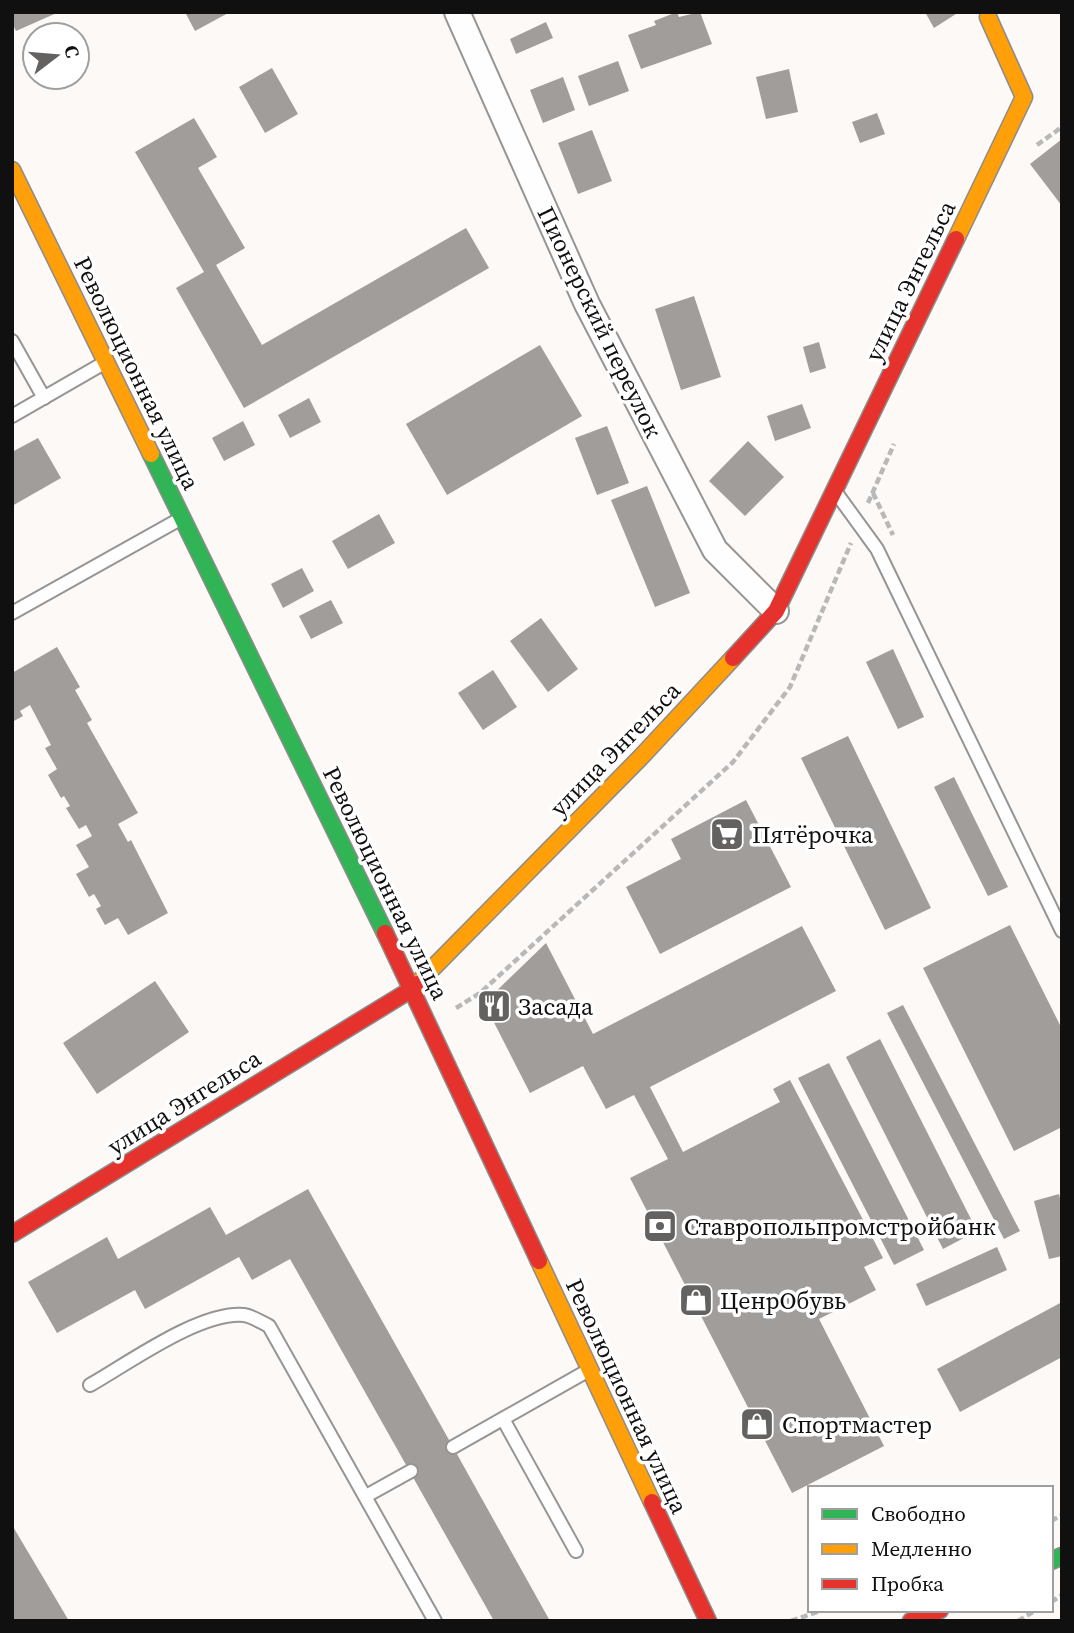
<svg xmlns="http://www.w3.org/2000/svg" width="1074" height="1633" font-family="'Source Serif 4',serif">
<rect width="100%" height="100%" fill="#fcf9f6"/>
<g fill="#a09d9b">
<polygon points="12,12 59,12 16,31 12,23"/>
<polygon points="185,12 230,12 195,31"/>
<polygon points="677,12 679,17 700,12 712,44 641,69 628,35 656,25 654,21"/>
<polygon points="925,12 959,12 934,28"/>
<polygon points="546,22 553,38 516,54 510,39"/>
<polygon points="618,61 629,91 589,106 578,76"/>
<polygon points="272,68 298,114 265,133 239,87"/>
<polygon points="789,69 798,112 766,119 756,77"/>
<polygon points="563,77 575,110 543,123 530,90"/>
<polygon points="877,113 885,134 860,143 852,122"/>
<polygon points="194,118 217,157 198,168 245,248 216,265 262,345 466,228 489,268 244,408 176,288 204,272 135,152"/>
<polygon points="592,130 612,181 578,194 558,143"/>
<polygon points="1062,139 1062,206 1030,164"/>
<polygon points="694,296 721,377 681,390 655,309"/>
<polygon points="819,342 826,368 810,373 803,347"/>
<polygon points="540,345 582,416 447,495 406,424"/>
<polygon points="309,398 321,422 290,438 278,415"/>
<polygon points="802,404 811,428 775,441 767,416"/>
<polygon points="243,421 255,445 224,461 212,438"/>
<polygon points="607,426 629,483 597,495 575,438"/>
<polygon points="38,438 61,478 12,506 12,452"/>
<polygon points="748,441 784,477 745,516 709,481"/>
<polygon points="647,486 690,593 655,607 611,500"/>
<polygon points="379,514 395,543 348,569 332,541"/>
<polygon points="302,568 314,591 283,608 271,584"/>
<polygon points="331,600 343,623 311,639 299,616"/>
<polygon points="541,618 578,669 548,692 510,641"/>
<polygon points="57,647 80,687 75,690 92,720 87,723 138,813 118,824 128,842 131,840 168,913 128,935 118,918 105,925 96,909 101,906 94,894 89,897 76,874 89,867 76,845 92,836 86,825 79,829 66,808 70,806 64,796 61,798 48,775 57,769 45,748 51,745 30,705 20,711 23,716 12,722 12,673"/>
<polygon points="893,649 924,717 898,729 866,662"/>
<polygon points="493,670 517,707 483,730 458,693"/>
<polygon points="848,736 931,908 885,930 801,758"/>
<polygon points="954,777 1008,887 988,896 934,787"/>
<polygon points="746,800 791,887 660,954 626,887 681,859 671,839"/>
<polygon points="1010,925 1062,1029 1062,1127 1014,1151 923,968"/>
<polygon points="802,926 836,991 650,1087 683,1152 780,1102 773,1089 790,1080 883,1258 864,1267 876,1290 819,1319 884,1446 792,1493 630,1178 668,1159 634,1095 606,1109 583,1066 530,1093 484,1003 546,943 593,1034"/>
<polygon points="155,981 189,1032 97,1094 63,1043"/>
<polygon points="903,1005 1020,1231 1004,1239 887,1013"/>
<polygon points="880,1039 977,1231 943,1249 846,1057"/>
<polygon points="829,1063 924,1250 894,1265 798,1078"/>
<polygon points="308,1189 453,1447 550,1621 494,1621 290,1259 252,1280 239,1257 145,1309 135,1290 57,1333 28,1282 107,1237 118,1259 210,1207 226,1235"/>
<polygon points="1059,1194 1062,1207 1062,1256 1049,1259 1034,1201"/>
<polygon points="997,1247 1007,1270 926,1306 916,1284"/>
<polygon points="1062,1302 1062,1357 960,1412 937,1369"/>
<polygon points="12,1525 69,1621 12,1621"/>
</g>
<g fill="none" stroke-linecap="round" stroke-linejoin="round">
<g stroke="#969594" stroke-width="16">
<g id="lane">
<polyline points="12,341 44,398"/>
<polyline points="12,416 104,363"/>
<polyline points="837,494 877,549 1062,931"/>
<polyline points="12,613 180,519"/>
<path d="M90,1385c39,-22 110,-74 154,-70 8,1 17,7 25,11l166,295"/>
<polyline points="503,1419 576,1551"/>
<polyline points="453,1447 589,1370"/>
<polyline points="366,1496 411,1471"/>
</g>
</g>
<g stroke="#969594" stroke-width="28">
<polyline id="street" points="457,12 587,304 715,550 776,611"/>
</g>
<g stroke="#8d8c8a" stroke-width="19">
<g id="fast">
<polyline points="151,454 385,933"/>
<polyline points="1051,1561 1062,1556"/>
</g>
</g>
<g stroke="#8d8c8a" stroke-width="19">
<g id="slow">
<polyline points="12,170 151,454"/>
<polyline points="956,239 1024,97 988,17"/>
<polyline points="417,984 641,757 733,658"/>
<polyline points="539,1261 652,1502"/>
</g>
</g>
<g stroke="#8d8c8a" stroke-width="19">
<g id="jam">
<polyline points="733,658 776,611 956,239"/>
<polyline points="385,933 539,1261"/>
<polyline points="12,1234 412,989 417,984"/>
<polyline points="652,1502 708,1621"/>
<polyline points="911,1621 940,1610"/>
</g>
</g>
<g stroke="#b9b8b8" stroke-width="4.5" stroke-dasharray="7 3.5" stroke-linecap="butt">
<polyline points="1037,145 1062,127"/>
<polyline points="873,493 893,535"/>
<polyline points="868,503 894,444"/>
<polyline points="456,1008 480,993 733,762 790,687 851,543"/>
<polyline points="1051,1521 1062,1515"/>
<polyline points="1051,1602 1062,1595"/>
<polyline points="791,1621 823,1610"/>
<polyline points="1018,1621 1036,1610"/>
</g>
<use href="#lane" stroke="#fffefe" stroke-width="12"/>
<use href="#street" stroke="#fffefe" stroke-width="24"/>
<use href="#fast" stroke="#30b455" stroke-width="16"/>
<use href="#slow" stroke="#ff9f0a" stroke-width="16"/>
<use href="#jam" stroke="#e5322d" stroke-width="16"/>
</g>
<defs>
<g id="supermarket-square" transform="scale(1.75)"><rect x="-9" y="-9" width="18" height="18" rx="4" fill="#636260" stroke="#fff"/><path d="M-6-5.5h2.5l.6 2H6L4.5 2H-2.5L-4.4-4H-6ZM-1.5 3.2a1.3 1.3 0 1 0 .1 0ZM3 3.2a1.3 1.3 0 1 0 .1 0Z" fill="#fff"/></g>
<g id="restaurant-square" transform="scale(1.75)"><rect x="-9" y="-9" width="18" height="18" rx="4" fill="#636260" stroke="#fff"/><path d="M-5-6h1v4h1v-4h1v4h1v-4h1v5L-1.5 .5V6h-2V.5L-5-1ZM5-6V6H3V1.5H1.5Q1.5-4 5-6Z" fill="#fff"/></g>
<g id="bank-square" transform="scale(1.75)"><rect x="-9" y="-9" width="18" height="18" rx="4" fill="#636260" stroke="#fff"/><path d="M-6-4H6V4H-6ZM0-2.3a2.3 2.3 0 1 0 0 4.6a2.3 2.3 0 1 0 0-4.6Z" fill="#fff"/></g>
<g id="shop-square" transform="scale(1.75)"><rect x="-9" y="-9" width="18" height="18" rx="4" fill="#636260" stroke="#fff"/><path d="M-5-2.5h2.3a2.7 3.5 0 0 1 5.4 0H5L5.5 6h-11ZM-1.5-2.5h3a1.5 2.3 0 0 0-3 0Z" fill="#fff"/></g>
</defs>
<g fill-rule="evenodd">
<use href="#supermarket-square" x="727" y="834"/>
<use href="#restaurant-square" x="494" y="1006"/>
<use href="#bank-square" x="660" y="1226"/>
<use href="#shop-square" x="696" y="1300"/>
<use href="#shop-square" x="757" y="1424"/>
</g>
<g text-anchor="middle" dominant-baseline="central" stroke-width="7" stroke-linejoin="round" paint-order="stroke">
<g font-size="24" fill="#101010" stroke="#fff">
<text transform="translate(910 281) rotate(-64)">улица Энгельса</text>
<text transform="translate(600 322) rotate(64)">Пионерский переулок</text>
<text transform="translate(137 373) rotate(64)">Революционная улица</text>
<text transform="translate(615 749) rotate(-46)">улица Энгельса</text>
<text transform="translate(386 883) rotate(64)">Революционная улица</text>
<text transform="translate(184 1102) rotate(-32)">улица Энгельса</text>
<text transform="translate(627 1396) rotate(65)">Революционная улица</text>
</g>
<g font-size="24" fill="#101010" stroke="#fff" text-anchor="start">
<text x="752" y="834">Пятёрочка</text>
<text x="518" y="1006">Засада</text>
<text x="684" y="1226">Ставропольпромстройбанк</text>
<text x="720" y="1300">ЦенрОбувь</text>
<text x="782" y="1424">Спортмастер</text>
</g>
</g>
<rect width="1074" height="1633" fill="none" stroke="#101010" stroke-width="28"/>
<rect x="808" y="1486" width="245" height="126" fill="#ffffff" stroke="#9f9f9f" stroke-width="2"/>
<rect x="822" y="1509" width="35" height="10" fill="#30b455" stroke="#9f9f9f" stroke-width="2"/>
<text x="871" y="1521" font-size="21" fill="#101010">Свободно</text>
<rect x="822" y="1544" width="35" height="10" fill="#ff9f0a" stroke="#9f9f9f" stroke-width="2"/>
<text x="871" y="1556" font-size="21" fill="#101010">Медленно</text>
<rect x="822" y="1579" width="35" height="10" fill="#e5322d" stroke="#9f9f9f" stroke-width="2"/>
<text x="871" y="1591" font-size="21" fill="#101010">Пробка</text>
<g transform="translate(56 56) rotate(74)"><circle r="33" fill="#ffffff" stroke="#9f9f9f" stroke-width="2"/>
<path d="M0-5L12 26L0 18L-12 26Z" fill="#636260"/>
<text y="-10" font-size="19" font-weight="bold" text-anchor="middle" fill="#101010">С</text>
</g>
</svg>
